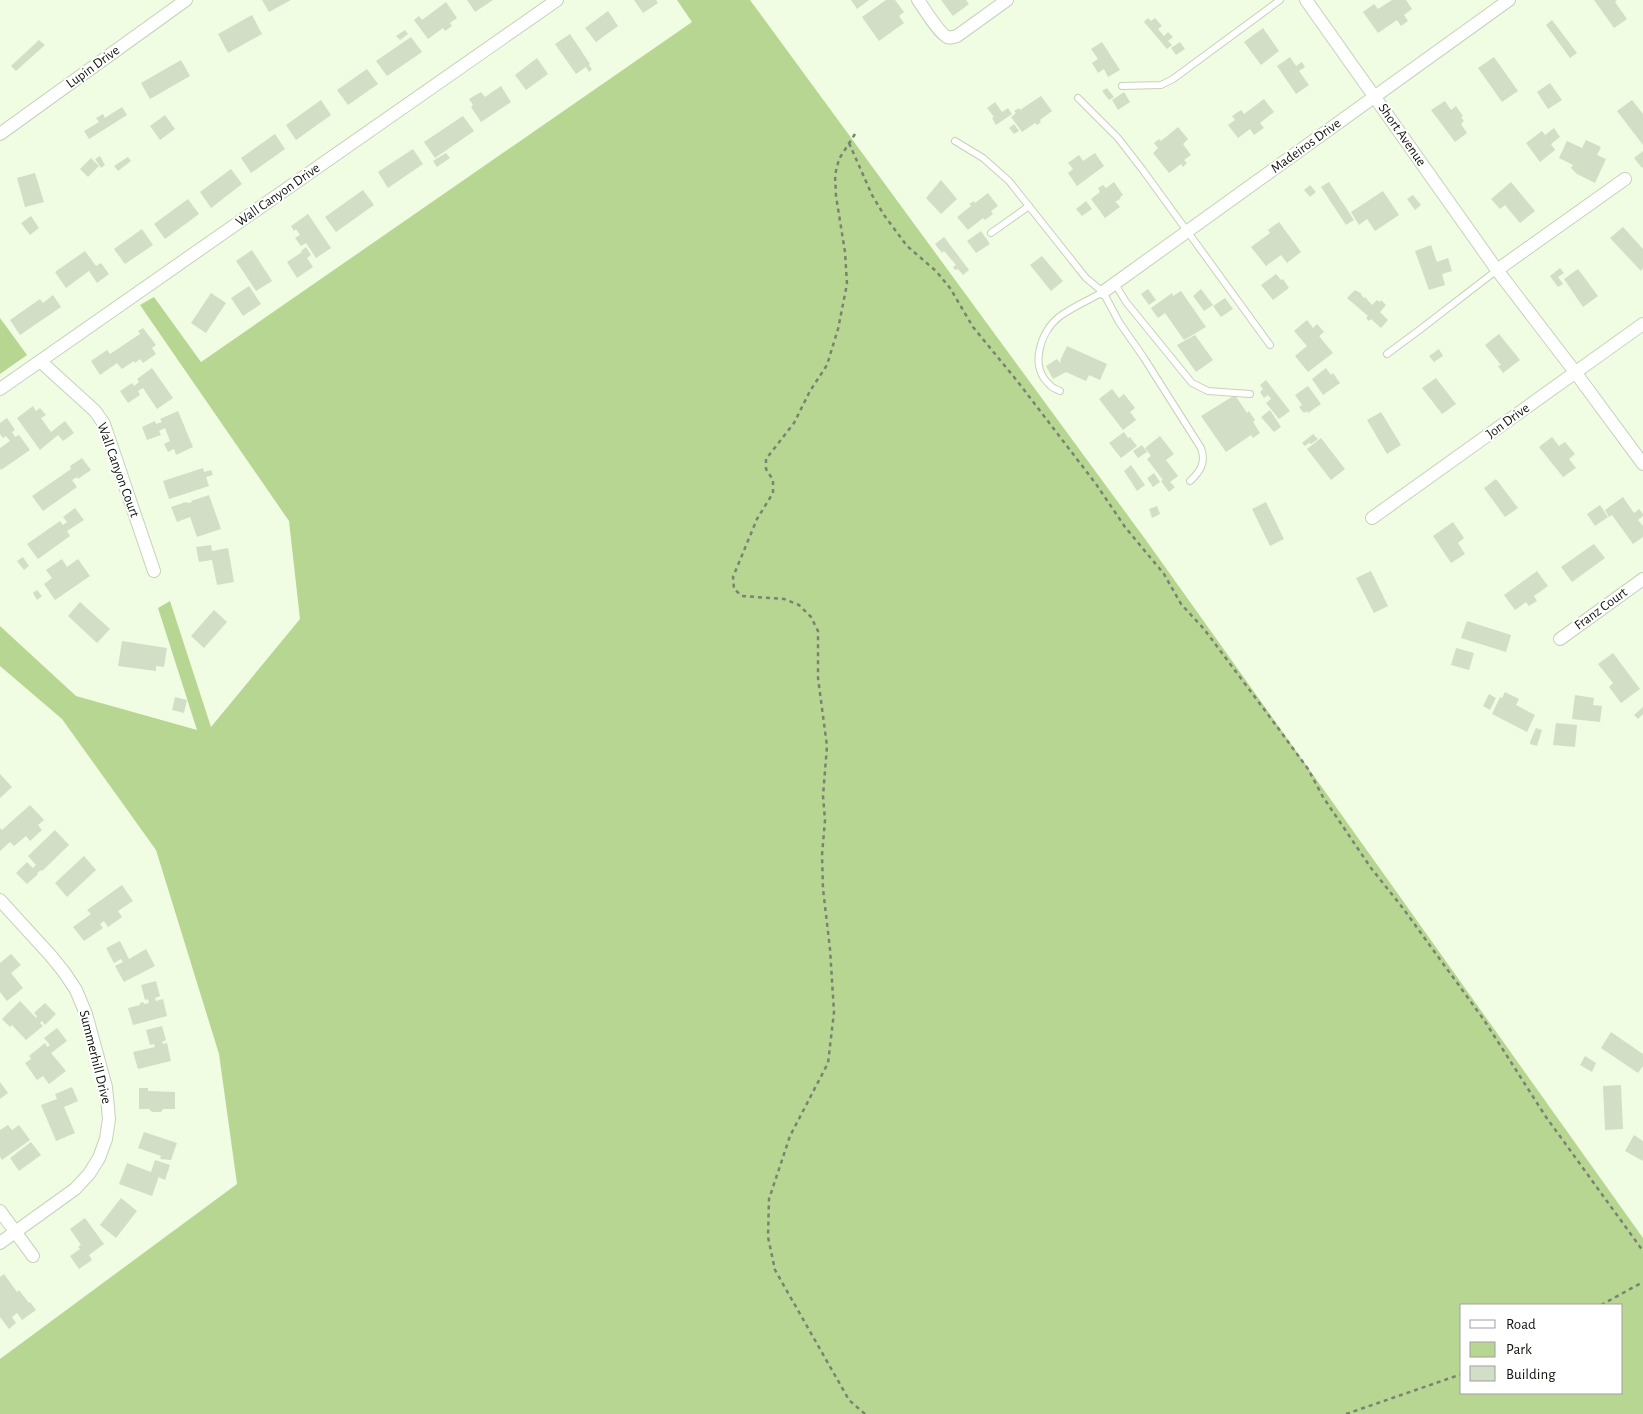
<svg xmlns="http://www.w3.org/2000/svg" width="1643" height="1414" font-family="'Alegreya Sans',sans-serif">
<rect width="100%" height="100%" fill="#f0fde3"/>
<g fill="#b7d692" fill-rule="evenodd">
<path d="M677,0h73l398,543 495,695v176h-1643v-55l237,-175 -18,-130 -63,-204 -94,-131 -62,-53v-40l76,70 121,34 -39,-122 12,-7 41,126 89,-108 -11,-98 -149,-216 14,-8 47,65 491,-340zM1462,1305h160v88h-160z"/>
<polygon points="0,318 27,355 0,374"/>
</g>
<g fill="#d2dec5">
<polygon points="262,0 291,0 269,12"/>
<polygon points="467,0 493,0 475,12"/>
<polygon points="634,0 656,0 658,3 643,13"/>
<polygon points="851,0 869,0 857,9"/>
<polygon points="886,0 895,0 904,12 899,16 904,23 879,41 862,17"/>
<polygon points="941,0 966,0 969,4 953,16"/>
<polygon points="1392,0 1406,0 1412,9 1404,15 1408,21 1401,26 1397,20 1378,33 1363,12 1374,4 1378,9"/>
<polygon points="1594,0 1617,0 1615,2 1627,19 1614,28"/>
<polygon points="446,2 457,18 450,23 452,26 445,31 443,28 428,39 414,20 419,16 422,20"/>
<polygon points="608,11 618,26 596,42 585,28"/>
<polygon points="252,15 262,34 228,53 218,34"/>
<polygon points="1148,18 1151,21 1155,18 1162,26 1158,29 1164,36 1168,32 1173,37 1168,41 1172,45 1167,49 1144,22"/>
<polygon points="1552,20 1577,53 1570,58 1546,25"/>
<polygon points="1263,28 1279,51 1261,65 1244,42"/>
<polygon points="405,30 408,34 400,40 396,36"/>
<polygon points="570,34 590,64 589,65 592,69 589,72 586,67 576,74 555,44"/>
<polygon points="411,37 422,52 387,76 376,61"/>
<polygon points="39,40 45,45 16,71 11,66"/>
<polygon points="1102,42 1120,70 1108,77 1104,69 1098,73 1092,63 1098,59 1091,49"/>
<polygon points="1180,42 1185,49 1176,55 1171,48"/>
<polygon points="1290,57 1296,66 1302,62 1305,67 1299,71 1309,85 1296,94 1277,66"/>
<polygon points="1494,57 1518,91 1502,102 1478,68"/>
<polygon points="537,58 548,74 526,90 515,75"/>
<polygon points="181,60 190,76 150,99 141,83"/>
<polygon points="367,69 378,84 348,105 337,90"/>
<polygon points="1550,83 1562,100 1548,109 1537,92"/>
<polygon points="501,86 511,102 481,122 471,107 473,105 469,99 481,92 485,97"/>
<polygon points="1107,88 1114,97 1109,100 1102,91"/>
<polygon points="1124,92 1130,102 1118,110 1112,100"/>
<polygon points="1041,96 1052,111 1040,120 1041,122 1037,125 1035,123 1022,132 1011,117 1016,113 1014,111 1019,108 1020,110"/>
<polygon points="1264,99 1274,112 1260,123 1264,128 1254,135 1250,129 1238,138 1228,125 1235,120 1232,116 1241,110 1244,114"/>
<polygon points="321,100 331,115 296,140 286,125"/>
<polygon points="1632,100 1643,114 1643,145 1617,111"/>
<polygon points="1445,101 1451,110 1456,106 1463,116 1461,117 1464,121 1461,124 1467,133 1455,142 1431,110"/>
<polygon points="995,102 1002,112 1008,108 1012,114 996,125 992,118 994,117 987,108"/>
<polygon points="122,107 127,115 89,139 84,131 99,122 96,118 103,114 105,118"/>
<polygon points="165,115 175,129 160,140 150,126"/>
<polygon points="463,116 474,131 435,158 424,142"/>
<polygon points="1014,124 1019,131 1014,134 1009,128"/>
<polygon points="1178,127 1188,139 1183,144 1191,155 1184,160 1187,163 1183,167 1181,164 1169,173 1153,153 1158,148 1154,143 1159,139 1161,141"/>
<polygon points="1554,128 1560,137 1551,144 1555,150 1540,162 1526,143 1542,131 1545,135"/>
<polygon points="275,134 285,149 251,173 241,158"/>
<polygon points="1586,140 1601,147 1597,155 1606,159 1595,183 1577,174 1571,168 1573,165 1559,158 1567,141 1582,148"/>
<polygon points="413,149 423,164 388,188 378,172"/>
<polygon points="1643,151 1643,167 1642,168 1634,158"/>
<polygon points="446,153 450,158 437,167 433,161"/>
<polygon points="1095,153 1104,166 1077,186 1068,173 1073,169 1068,163 1079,155 1083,161"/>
<polygon points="100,156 105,165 101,168 95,159"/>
<polygon points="128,157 131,161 118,171 114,166"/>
<polygon points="91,158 99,166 88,177 80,169"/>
<polygon points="231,169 242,184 211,208 200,192"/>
<polygon points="35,173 44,202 25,207 17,178"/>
<polygon points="941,180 957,199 941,214 926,198"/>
<polygon points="1114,182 1123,195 1120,197 1121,198 1117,201 1115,201 1120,207 1105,218 1091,199 1100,192 1098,188 1103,185 1106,188"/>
<polygon points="1329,182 1354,220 1346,225 1321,187"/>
<polygon points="1511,182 1535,211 1520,223 1505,205 1500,209 1491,199"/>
<polygon points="1310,185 1316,192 1310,197 1304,190"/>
<polygon points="363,190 374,205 336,232 325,217"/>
<polygon points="1383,191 1399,215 1375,231 1367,219 1359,225 1351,212"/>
<polygon points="988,193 998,206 991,211 993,214 985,220 983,218 968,230 957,217 971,206 969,204 974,201 975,203"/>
<polygon points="1413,195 1421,205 1415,210 1407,199"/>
<polygon points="188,199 199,214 165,239 154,224"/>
<polygon points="1086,201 1092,209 1082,216 1076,209"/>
<polygon points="308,214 331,248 316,258 306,243 301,246 295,238 300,235 296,229 294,231 291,226"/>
<polygon points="31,216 39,228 30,235 21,223"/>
<polygon points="1279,222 1301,252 1287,263 1281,255 1266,266 1251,247 1270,233 1268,230"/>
<polygon points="1623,227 1643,249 1643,268 1641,271 1610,238"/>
<polygon points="142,229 153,245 125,264 114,249"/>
<polygon points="981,231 990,244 976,253 967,241"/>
<polygon points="944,237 969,270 963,275 958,269 955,270 953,267 956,265 944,251 942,253 935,244"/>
<polygon points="1431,245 1437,262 1448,258 1452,271 1442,274 1445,285 1429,290 1415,251"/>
<polygon points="306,247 311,255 307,258 313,267 297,278 287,262 302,252 301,251"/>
<polygon points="252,250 272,281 256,291 236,261"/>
<polygon points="85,251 96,266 101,263 109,274 97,283 89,271 66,288 55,272"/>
<polygon points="1042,256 1063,281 1051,291 1030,265"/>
<polygon points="1560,268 1564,273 1558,277 1563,284 1558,287 1550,276"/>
<polygon points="1578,269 1598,296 1583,307 1564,279"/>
<polygon points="1276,274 1281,280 1283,279 1289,288 1273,300 1261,285"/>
<polygon points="249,286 261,304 243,316 231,298"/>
<polygon points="1148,289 1156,300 1149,305 1141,294"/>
<polygon points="1201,289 1213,305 1204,311 1193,296"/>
<polygon points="1355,290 1362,294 1361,295 1364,298 1365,297 1372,305 1377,300 1380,302 1381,300 1386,305 1380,312 1388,320 1381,328 1371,319 1369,321 1366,318 1368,316 1347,298"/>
<polygon points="1181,291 1206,327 1184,340 1165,313 1158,318 1151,308 1172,293 1173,296"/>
<polygon points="211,293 226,303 206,333 191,323"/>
<polygon points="53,295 61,307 20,335 10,320 40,299 43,303"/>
<polygon points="1225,298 1233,309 1221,317 1213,306"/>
<polygon points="1307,320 1313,328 1317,324 1324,332 1319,336 1333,353 1308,372 1295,356 1307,346 1294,331"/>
<polygon points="143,328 156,345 152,348 156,354 143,363 140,359 135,363 134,361 122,369 117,363 100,375 91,361 107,350 110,354 140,334 138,331"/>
<polygon points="1499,334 1520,360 1503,373 1498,366 1501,365 1485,345"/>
<polygon points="1195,335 1213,360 1196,372 1177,345"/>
<polygon points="1067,346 1107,364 1100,380 1089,375 1086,381 1066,372 1053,379 1046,366 1057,359 1060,363 1061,362 1060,361"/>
<polygon points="1439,349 1443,356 1434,362 1429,356"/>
<polygon points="152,368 173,398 157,409 143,388 138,391 140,395 128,403 120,391 132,383 134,386 139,382 137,379"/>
<polygon points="1326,368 1331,375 1333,373 1340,383 1323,395 1312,379"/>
<polygon points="1436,378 1456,404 1442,414 1422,388"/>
<polygon points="1266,380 1290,411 1279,419 1266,403 1271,399 1268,395 1264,398 1260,392 1263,389 1260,385"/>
<polygon points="1308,386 1321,404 1308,413 1307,411 1304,413 1299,407 1302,405 1295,395"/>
<polygon points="1112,389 1119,398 1124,394 1135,408 1130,412 1136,420 1123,430 1099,399"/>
<polygon points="1235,395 1247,413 1249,411 1255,420 1253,422 1260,433 1253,438 1251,435 1226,452 1201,416"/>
<polygon points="33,406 36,411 40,408 46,415 41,418 51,432 65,421 74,433 63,441 58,435 40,450 17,418"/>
<polygon points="1270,410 1281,427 1274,432 1261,417"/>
<polygon points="178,411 193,447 176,455 174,449 168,452 164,444 170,441 165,428 159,431 161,435 147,440 142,427 155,421 156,424 162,422 160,419"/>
<polygon points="1381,412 1401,445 1387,454 1367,420"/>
<polygon points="7,418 15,430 12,432 15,437 19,435 30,450 1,470 0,468 0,448 10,441 6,436 3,438 0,434 0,423"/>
<polygon points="1124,432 1128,438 1130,437 1137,446 1121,458 1109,443"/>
<polygon points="1313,434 1318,439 1311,444 1309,443 1305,446 1302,443"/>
<polygon points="1160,436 1174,454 1166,460 1178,476 1170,482 1175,487 1169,492 1161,481 1163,480 1147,459 1151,456 1145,448"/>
<polygon points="1552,437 1559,446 1565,442 1575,454 1569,459 1576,468 1563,477 1539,447"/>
<polygon points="1321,438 1345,469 1331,480 1307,449"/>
<polygon points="1142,445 1147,452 1138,458 1133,451"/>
<polygon points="82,458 91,470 78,479 77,477 72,480 77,487 43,511 32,496 71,469 70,466"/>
<polygon points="1131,465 1145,485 1137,491 1124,471"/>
<polygon points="203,468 204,472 211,470 213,475 206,477 209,486 169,499 163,481"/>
<polygon points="1154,473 1160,482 1153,487 1147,478"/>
<polygon points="1496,479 1518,508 1505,517 1484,488"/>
<polygon points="209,495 221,529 197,537 190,517 177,522 171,507 186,502 189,503 192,502 191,501"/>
<polygon points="1623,497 1634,513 1639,509 1643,514 1643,516 1638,520 1643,526 1643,537 1633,544 1612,515 1609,517 1605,510"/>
<polygon points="1266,502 1284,539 1270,546 1252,509"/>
<polygon points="1600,505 1608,517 1595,526 1587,514"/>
<polygon points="1157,506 1160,514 1152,518 1149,509"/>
<polygon points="75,508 84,520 67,531 70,536 38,559 27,544 60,521 63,525 67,522 63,517"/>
<polygon points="1453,522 1464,538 1458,543 1465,554 1451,563 1433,536"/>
<polygon points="1594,544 1605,558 1572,582 1561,567"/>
<polygon points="211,545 212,551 228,548 234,582 217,585 212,560 199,562 196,547"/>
<polygon points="23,557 29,566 24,570 17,561"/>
<polygon points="62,559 67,567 78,559 90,576 55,600 44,584 52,578 46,570"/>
<polygon points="1371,571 1388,606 1374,613 1356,578"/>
<polygon points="1537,571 1548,586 1534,596 1537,601 1529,606 1526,602 1515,610 1504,595"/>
<polygon points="37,590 42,596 37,600 33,593"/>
<polygon points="80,602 110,629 97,643 68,616"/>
<polygon points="214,610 227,622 204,648 191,636"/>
<polygon points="1467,621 1511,635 1506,652 1461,638"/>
<polygon points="122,641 167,648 164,667 156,666 156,671 118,666"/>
<polygon points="1456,648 1474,653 1469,670 1451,665"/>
<polygon points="1613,653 1640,689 1621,703 1609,687 1613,683 1598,664"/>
<polygon points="1505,692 1519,699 1516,705 1535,715 1527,732 1492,714 1500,697 1502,698"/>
<polygon points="1489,694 1496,698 1490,710 1483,706"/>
<polygon points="1575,695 1594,698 1593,705 1602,706 1600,722 1572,719"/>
<polygon points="175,697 187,700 184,713 172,710"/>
<polygon points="1643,707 1643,714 1638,719 1634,715"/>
<polygon points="1556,723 1577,725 1575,747 1553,745"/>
<polygon points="1536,728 1542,730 1537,746 1530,744 1530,742"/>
<polygon points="0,774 12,787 0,798"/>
<polygon points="30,805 44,820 38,825 42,830 30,841 26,836 14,846 10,842 0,851 0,828 2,830"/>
<polygon points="55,830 69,845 42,871 41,870 37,873 38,874 27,884 16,873 27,862 33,868 36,865 28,856"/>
<polygon points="84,856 96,870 67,897 55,883"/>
<polygon points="122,885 133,901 118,911 122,917 108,927 104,921 100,924 103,928 84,941 73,927 91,914 87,910"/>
<polygon points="120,941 129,959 146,949 155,966 124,982 115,966 123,962 121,959 114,963 106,948"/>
<polygon points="11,954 21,965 11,973 23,988 7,1001 0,992 0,963"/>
<polygon points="156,981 160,996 155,998 156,1001 163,999 167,1016 133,1025 128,1008 140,1005 140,1003 143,1002 144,1004 149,1003 148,999 145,1000 141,985"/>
<polygon points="20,1001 36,1018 37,1016 34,1013 45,1003 56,1014 45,1025 42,1021 40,1023 43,1026 26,1040 12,1025 10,1027 2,1019"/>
<polygon points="162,1026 166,1040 162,1042 163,1044 167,1043 171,1061 138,1069 133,1052 155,1047 154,1044 150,1045 146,1030"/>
<polygon points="57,1028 67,1041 51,1053 66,1071 49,1084 43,1076 37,1080 25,1063 31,1059 29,1056 45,1043 47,1047 50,1045 44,1038"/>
<polygon points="1611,1032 1643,1054 1643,1066 1638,1073 1601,1048"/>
<polygon points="1585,1056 1596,1063 1592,1072 1580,1065"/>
<polygon points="0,1082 8,1093 0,1099"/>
<polygon points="1621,1085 1623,1129 1605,1130 1603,1086"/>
<polygon points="72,1087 78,1101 64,1107 75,1133 56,1141 41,1105 57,1099 55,1094"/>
<polygon points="139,1088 148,1088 148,1091 175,1092 175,1109 163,1109 161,1112 152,1112 149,1109 139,1109"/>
<polygon points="8,1125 12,1130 19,1125 30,1140 2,1160 0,1157 0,1130"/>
<polygon points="144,1132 177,1143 171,1160 160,1159 161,1156 138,1148"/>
<polygon points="1634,1135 1643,1141 1643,1161 1625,1151"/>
<polygon points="31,1142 41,1155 19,1171 10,1158"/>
<polygon points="155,1160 170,1165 165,1180 158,1177 158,1179 152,1196 119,1184 127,1163 151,1172"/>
<polygon points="121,1198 137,1211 116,1238 100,1225"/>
<polygon points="85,1218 104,1244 89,1255 92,1260 79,1269 70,1256 80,1249 78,1247 81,1245 70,1229"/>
<polygon points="4,1274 17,1292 19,1290 29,1303 30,1302 36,1310 22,1320 17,1313 12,1317 16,1323 9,1329 0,1317 0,1277"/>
</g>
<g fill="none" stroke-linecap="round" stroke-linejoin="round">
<g stroke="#c6d2b9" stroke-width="8">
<g id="lane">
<polyline points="1122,86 1161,85 1173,79 1280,0"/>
<polyline points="1078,98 1118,138 1142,169 1270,345"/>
<path d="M955,141l28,17 26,23 77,97 17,14 16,30 25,36 57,90c5,14 0,23 -11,33"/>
<polyline points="991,233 1029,206"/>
<polyline points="1115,284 1126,302 1192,383 1208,391 1250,394"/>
<polyline points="1387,354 1422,328 1497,270"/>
<path d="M1060,391c-4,-2 -8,-3 -10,-6 -21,-18 -10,-53 9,-68 13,-10 30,-17 44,-25"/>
</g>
</g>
<g stroke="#c6d2b9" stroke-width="14">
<g id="street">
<path d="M918,0c6,8 20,32 28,36 3,3 7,1 11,0l50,-36"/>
<polyline points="1306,0 1497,270 1575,372 1643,464"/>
<polyline points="0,134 186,0"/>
<polyline points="1497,270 1625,179"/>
<polyline points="1103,292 1509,0"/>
<polyline points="40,361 95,411 104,424 154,571"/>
<polyline points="0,389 557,0"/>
<polyline points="1372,518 1643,324"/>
<polyline points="1560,639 1643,579"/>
<polyline points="0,900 51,956 64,972 76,990 86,1014 106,1087 109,1119 106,1139 99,1158 89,1174 75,1189 0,1243"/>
<polyline points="0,1211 33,1256"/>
</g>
</g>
<g stroke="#7a8271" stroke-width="2.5" stroke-dasharray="4 4" stroke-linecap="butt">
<polyline points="855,134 839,159 835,175 836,196 845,252 847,284 838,329 827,365 810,391 794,423 766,459 766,469 773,480 773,493 757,519 733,577 734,589 742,596 784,599 799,605 811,617 818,631 818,678 827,746 823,796 825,820 822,855 823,889 830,949 834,1012 828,1063 790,1136 769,1199 768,1237 775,1270 849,1400 865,1414"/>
<polyline points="849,143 872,195 884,215 907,246 936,271 950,288 973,327 1018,382 1096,484 1125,527 1164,574 1181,604 1204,629 1278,728 1308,769 1323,797 1371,868 1402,907 1484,1020 1546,1117 1643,1251"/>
<polyline points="1601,1305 1643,1282"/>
<polyline points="1346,1414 1462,1374"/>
</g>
<use href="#lane" stroke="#fff" stroke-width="6"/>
<use href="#street" stroke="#fff" stroke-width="12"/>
</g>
<g text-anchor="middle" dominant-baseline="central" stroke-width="4" stroke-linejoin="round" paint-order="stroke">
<g font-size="14" fill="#0f130a" stroke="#fff">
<text transform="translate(93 67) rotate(-36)">Lupin Drive</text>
<text transform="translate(1402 135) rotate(55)">Short Avenue</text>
<text transform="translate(1306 146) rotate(-36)">Madeiros Drive</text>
<text transform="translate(278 195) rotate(-35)">Wall Canyon Drive</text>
<text transform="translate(1508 421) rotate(-36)">Jon Drive</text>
<text transform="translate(118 470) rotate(70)">Wall Canyon Court</text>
<text transform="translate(1601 609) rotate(-36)">Franz Court</text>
<text transform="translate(95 1057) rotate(76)">Summerhill Drive</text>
</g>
</g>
<rect x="1460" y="1304" width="162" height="90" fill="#ffffff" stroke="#9fa19d"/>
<rect x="1470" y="1320" width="25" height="8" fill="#ffffff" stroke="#9fa19d"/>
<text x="1506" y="1329" font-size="15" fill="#0f130a">Road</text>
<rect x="1470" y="1342" width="25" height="15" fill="#b7d692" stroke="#9fa19d"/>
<text x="1506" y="1354" font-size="15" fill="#0f130a">Park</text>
<rect x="1470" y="1366" width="25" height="15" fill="#d2dec5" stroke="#9fa19d"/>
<text x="1506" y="1379" font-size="15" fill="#0f130a">Building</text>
</svg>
